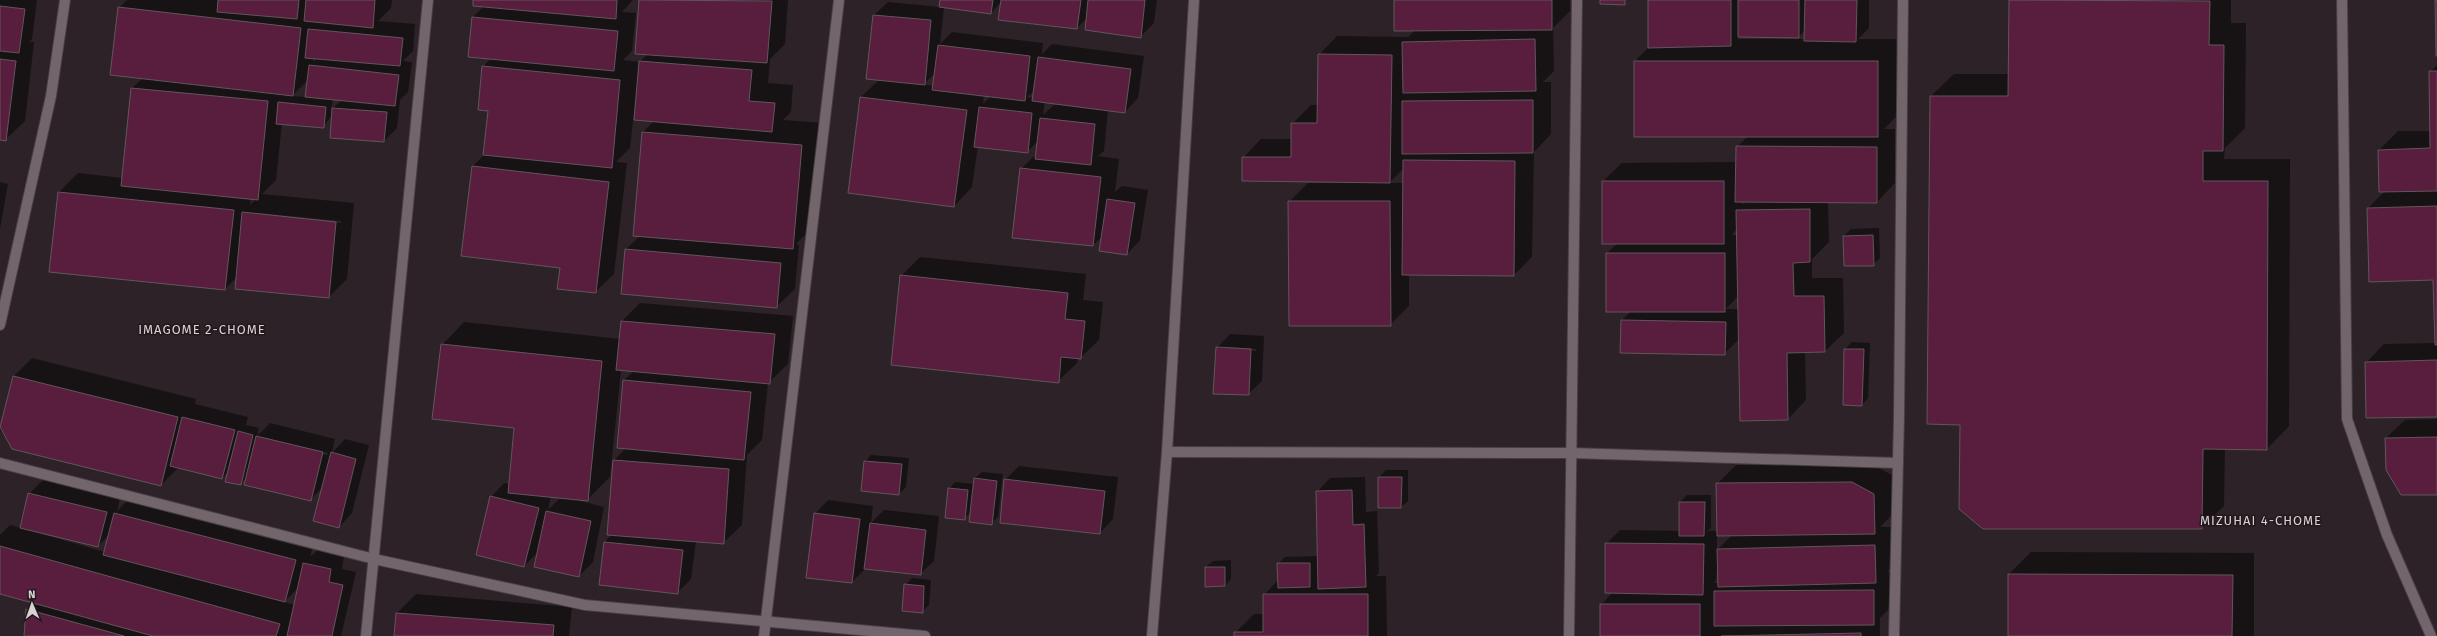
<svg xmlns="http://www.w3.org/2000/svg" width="2437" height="636" font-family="'Fira Sans',sans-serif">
<rect width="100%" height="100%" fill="#2c2227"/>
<g fill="#0007" fill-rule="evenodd">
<polygon points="0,0 37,0 32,39 29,42 34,42 25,121 6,139 0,139"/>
<path d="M127,0h265l-1,8 -13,13 37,3 -2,27 -10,10 9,1 -4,30 -8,8 -3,28 -13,13 -51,-27 -10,13 -41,-4 -6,57 -14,14 92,9 -7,76 -18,18 -92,-20 -12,12 -175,-18 9,-79 19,-19 45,5 9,-90 11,-10 -24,-70zM313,57l4,1 -4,4zM308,80l-2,17 -14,-1zM333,99l9,1 -11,10zM251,198h6l-7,7zM258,213l83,8v2l-83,-8z"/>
<polygon points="474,0 633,0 622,12 636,13 632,51 623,60 639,62 648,54 636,53 640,0 788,0 785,44 770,59 768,83 793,85 791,112 783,120 824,123 814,226 796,244 799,245 795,289 776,307 626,249 640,236 634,235 643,132 654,121 637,103 635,103 630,148 616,162 627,163 614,274 595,292 561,267 463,255 473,166 484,155 489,110 483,67 491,58 473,17 484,6"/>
<path d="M941,0h216l-3,23 -14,14 -53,-19 -10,10 -76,-26 -10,11 -47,-6 -4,37 12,-12 91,11 -1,11 10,-10 92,12 -6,42 -13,14 -17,-2 -4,41 -6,5 21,3 -4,33 7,-6 26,4 -8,50 -13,14 -24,-18 -10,9 -79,-8 7,-68 16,-16 1,-12 -11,11 -49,-6 -6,41 -18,19 -93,-109 18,-17 -5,-65 14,-13 52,5zM935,73l-1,13 -10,-2zM1034,91l-1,7 -6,-1zM984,95l7,1 -8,8zM1045,101l16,2 -1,2h-6l-11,10z"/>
<path d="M1395,0h175v11l-17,17 1,43 -11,11h8v52l-17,18 -2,105 -18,18 -105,-1v32l-19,19 -101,-123 19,-19h24v-2l-89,-23 18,-19h31v-15l19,-19h7l1,-50 18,-19 71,1 7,-7zM1404,168v15h-15z"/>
<path d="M1649,0h220v28l-11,11h42v74l-16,16h11v54l-18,19 -49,-1 1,41 -17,17v19h31l1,55 -19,18 -20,1 1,48 -18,19 -49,-80 -15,15 -102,-34 9,-9 -24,-58 11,-10 -15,-62 19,-18 115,-1v-15l11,-11 -113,-75 14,-14zM1805,30v9h-68l3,-3 59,1zM1742,201h4l-4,4zM1737,229v6h-5l2,-3zM1738,296l1,13h-13z"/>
<polygon points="2010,0 2231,0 2231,23 2246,23 2245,128 2225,148 2224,159 2290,159 2289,426 2267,449 2225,448 2224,506 2202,528 1983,528 1961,424 1931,96 1954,74 2010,74"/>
<polygon points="2437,65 2437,416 2366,363 2384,344 2436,343 2434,279 2368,208 2385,191 2379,150 2398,131 2431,131 2430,72"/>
<polygon points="0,182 8,184 0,229"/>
<polygon points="1879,228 1880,258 1873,265 1844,236 1851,229"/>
<polygon points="920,257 1086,274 1083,300 1103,302 1099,340 1080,358 1078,358 1077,363 1058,381 901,276"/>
<path d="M640,303l153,13 -5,48 -20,19 -6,57 -15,15 -5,70 -19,18 -27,-2 -5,38 -13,13 -78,-8 5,-42 7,-8h-4l6,-74 12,-12 -2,-68 10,-9 -13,-1 -11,107 -23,23 -22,-3 39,10 -11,55 -14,14 -41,-24 -14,14 -33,-69 13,-14 6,1 6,-57 -74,-82 22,-23 156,17 2,-18zM551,496l10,1 -13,13z"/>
<path d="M1230,334l34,2 -2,45 -14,13 -31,-46zM1228,347l28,2v2l-28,-2z"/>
<polygon points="1852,342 1870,343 1868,398 1862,405 1845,349"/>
<path d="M32,358l164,41 -1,5 53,13 -2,8 13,3 -2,8 13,-13 65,16 -3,14 13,-14 24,6 -17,68 -13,14 -16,-40 -12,12 -64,-22 -7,7 -11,-13 -7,7 -43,-11 -18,18 -148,-37 -13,-18 14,-54zM265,438l63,15 -1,2 -62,-15z"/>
<polygon points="2437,419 2437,494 2386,438 2405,420"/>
<polygon points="871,455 909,458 906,487 899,494 865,462"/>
<path d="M1871,464l21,11 1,39 -13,13h14v37l-7,8 5,-1 1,34 -13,13v18h-279v-31l12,-13 -7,-48 14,-14 60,1v-29l7,-7h24v33l-4,3h10v-47l19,-19zM1717,535h15l-15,15zM1717,569h1l1,14h-5l2,-3z"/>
<polygon points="1019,466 1118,477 1113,519 1100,533 1005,480"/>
<polygon points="1386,470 1408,470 1408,501 1401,507 1379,507 1379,477"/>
<polygon points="982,472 1003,474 998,517 991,523 971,512 964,519 949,489 955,482 975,484 975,478"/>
<polygon points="1365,477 1366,512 1377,511 1379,573 1376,576 1386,576 1387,636 1235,636 1235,633 1254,614 1264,614 1264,595 1278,580 1278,564 1285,557 1318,556 1317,492 1330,478"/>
<path d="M43,480l77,19 -3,12 16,-16 181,46 -4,16 8,-7 26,6 -2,13 14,3 -15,64h-316l2,-26 7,-8 -34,-10v-57l10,-10 11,3 8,-34zM42,532l56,14 11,-11 -4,17 -63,-18zM299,587l-4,18 -11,-3z"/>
<polygon points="828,500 873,506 871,523 884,510 939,516 934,561 920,574 865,569 852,582 815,514"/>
<polygon points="2031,552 2254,553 2254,636 2009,636 2009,574"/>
<polygon points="1231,560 1231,579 1225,586 1206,567 1213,561"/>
<polygon points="912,578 931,580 929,605 922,612 905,585"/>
<polygon points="416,594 572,607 569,636 395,636 397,613"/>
</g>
<g fill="#591e3e" stroke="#61565b">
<polygon points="218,0 299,0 297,19 217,12"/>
<polygon points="306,0 375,0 373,28 304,21"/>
<polygon points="473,0 617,0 616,19 473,6"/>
<polygon points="639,0 772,1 767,63 635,54"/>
<polygon points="940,0 993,0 991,14 939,7"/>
<polygon points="1001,0 1081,0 1077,29 998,20"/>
<polygon points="1088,0 1145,0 1141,38 1085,30"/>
<polygon points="1394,0 1552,0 1552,30 1394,31"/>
<polygon points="1600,0 1625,0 1625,5 1600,4"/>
<polygon points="1648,0 1731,0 1731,46 1648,48"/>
<polygon points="1738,0 1799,0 1799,38 1738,37"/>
<polygon points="1805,0 1857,0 1856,42 1804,41"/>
<polygon points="2009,0 2210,1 2209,45 2224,45 2223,151 2203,151 2203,181 2268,181 2267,450 2203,449 2202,529 1983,529 1959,509 1960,425 1927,424 1930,96 2008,96"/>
<polygon points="2435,0 2437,0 2437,56 2436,56"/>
<polygon points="0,6 25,9 19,53 0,51"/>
<polygon points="118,7 301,28 293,96 110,75"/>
<polygon points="873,15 931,20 925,85 866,79"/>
<polygon points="472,17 618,31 614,71 468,57"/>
<polygon points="308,29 403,38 400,66 305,58"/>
<polygon points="1535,39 1536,91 1403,93 1402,42"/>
<polygon points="938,45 1030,56 1025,101 932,90"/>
<polygon points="1318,54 1392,55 1390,183 1242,181 1242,157 1291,157 1291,123 1317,123"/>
<polygon points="1038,57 1131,69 1125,113 1032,101"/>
<polygon points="0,59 16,61 6,141 0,140"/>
<polygon points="639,61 752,70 749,101 775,103 772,132 634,120"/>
<rect x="1634" y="61" width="244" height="76"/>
<polygon points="309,65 399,75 395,106 305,97"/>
<polygon points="482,66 620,80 612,168 483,155 488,111 478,110"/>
<polygon points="2429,71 2437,71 2437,191 2379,192 2378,150 2430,148"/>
<polygon points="131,88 268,101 258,200 121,186"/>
<polygon points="860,97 967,110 954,207 848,193"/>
<polygon points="1533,100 1533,153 1402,154 1402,101"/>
<polygon points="278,102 326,107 324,128 276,124"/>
<polygon points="979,107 1032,113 1028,153 974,147"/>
<polygon points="332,108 387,112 384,142 330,138"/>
<polygon points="1040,118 1095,124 1091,165 1035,159"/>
<polygon points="642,132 802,145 793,249 633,236"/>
<polygon points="1736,146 1877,147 1877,203 1735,202"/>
<polygon points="1403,160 1515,161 1514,276 1402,275"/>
<polygon points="472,166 609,182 596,293 557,289 560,268 461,256"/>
<polygon points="1020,168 1101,177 1093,246 1012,238"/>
<rect x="1602" y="181" width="122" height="63"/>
<polygon points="58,192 234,210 225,290 49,272"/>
<polygon points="1107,199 1135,203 1127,255 1099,251"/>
<polygon points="1288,201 1390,201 1391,326 1289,326"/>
<polygon points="2437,206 2437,345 2435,345 2433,280 2369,282 2367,208"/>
<polygon points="1810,209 1810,262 1793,263 1794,296 1824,296 1825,352 1787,353 1788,420 1740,421 1736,210"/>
<polygon points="242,212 336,222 329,298 235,289"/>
<polygon points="1873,235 1874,266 1844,266 1843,236"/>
<polygon points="625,249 781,263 777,308 621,294"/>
<rect x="1606" y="253" width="119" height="59"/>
<polygon points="900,275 1068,293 1065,319 1085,321 1081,359 1061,357 1059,383 891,365"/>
<polygon points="1621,320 1726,322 1725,355 1620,353"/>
<polygon points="621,321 775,334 770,384 616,370"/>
<polygon points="441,344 602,361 588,501 508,493 514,428 432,419"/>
<polygon points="1216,347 1251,349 1249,395 1213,394"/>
<polygon points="1844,349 1864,349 1862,406 1843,405"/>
<polygon points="2437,360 2437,417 2366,418 2365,362"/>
<polygon points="13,376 178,417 161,486 12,449 0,427"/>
<polygon points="623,380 751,392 744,460 617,448"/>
<polygon points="182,417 235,430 222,479 170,466"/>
<polygon points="238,431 253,435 241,485 225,482"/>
<polygon points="256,436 323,452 311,501 244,485"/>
<polygon points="2437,437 2437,495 2401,495 2386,470 2385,438"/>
<polygon points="331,452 356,459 339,528 313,521"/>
<polygon points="613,460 729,469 724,544 607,535"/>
<polygon points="864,461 902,464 899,495 861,491"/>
<polygon points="1378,477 1402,477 1401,508 1378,508"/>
<polygon points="974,478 997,481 992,525 969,522"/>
<polygon points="1004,479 1105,491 1100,534 1000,523"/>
<polygon points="1852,482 1874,494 1875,534 1717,536 1716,483"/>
<polygon points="948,488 968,490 965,520 945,518"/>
<polygon points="1352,490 1353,525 1364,524 1366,587 1318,589 1316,491"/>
<polygon points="28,493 107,512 98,547 20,528"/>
<polygon points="490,496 539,508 524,567 476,555"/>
<polygon points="1679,502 1705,502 1704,536 1679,536"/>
<polygon points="546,511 591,521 579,577 534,567"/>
<polygon points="114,513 296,560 285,602 103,555"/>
<polygon points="814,513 860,519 852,583 806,578"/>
<polygon points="870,523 926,530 921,575 864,569"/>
<polygon points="604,542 683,550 678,594 599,585"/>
<polygon points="1605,543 1704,544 1703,595 1605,593"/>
<polygon points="1875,545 1876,583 1718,587 1717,549"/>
<polygon points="0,546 280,624 276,636 153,636 0,594"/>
<polygon points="303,563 331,569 329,582 343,585 332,636 287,636"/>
<polygon points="1277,563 1310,563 1310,587 1278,588"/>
<polygon points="1205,567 1225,567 1225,586 1205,587"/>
<polygon points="2008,574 2233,575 2232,636 2008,636"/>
<polygon points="904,584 924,586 923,613 902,611"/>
<polygon points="1874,590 1874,625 1714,626 1714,591"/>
<polygon points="1263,594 1368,594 1368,636 1234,636 1234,632 1263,632"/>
<rect x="1600" y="604" width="100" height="32"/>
<polygon points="26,609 124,636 24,636"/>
<polygon points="396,613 554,625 553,636 394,636"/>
<polygon points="1861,633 1861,636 1721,636"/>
</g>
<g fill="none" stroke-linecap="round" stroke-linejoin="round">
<g stroke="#473f43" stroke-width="12">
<g id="street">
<polyline points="0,325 51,96 65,0"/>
<polyline points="1167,452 1571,453 1898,463"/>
<polyline points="0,463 374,559 585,605 925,636"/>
<polyline points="366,636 428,0"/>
<polyline points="1569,636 1577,0"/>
<polyline points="1894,636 1899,417 1903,0"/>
</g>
</g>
<g stroke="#473f43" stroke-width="12">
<g id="secondary">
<polyline points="2342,0 2347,419 2387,535 2431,636"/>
<polyline points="764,636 839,0"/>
<polyline points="1152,636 1167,452 1194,0"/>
</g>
</g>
<use href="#street" stroke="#72666c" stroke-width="10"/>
<use href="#secondary" stroke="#72666c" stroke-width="10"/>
</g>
<g text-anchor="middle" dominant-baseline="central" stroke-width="3" stroke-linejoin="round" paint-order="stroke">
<g font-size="13" letter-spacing="1" fill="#d9d2d5" stroke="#22191d">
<text x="202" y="329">IMAGOME 2-CHOME</text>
<text x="2261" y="520">MIZUHAI 4-CHOME</text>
</g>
</g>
<g transform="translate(32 604) rotate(358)" stroke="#22191d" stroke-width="3" paint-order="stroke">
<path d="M0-3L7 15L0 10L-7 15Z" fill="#d9d2d5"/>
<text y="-6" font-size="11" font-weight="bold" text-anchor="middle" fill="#d9d2d5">N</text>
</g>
</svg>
